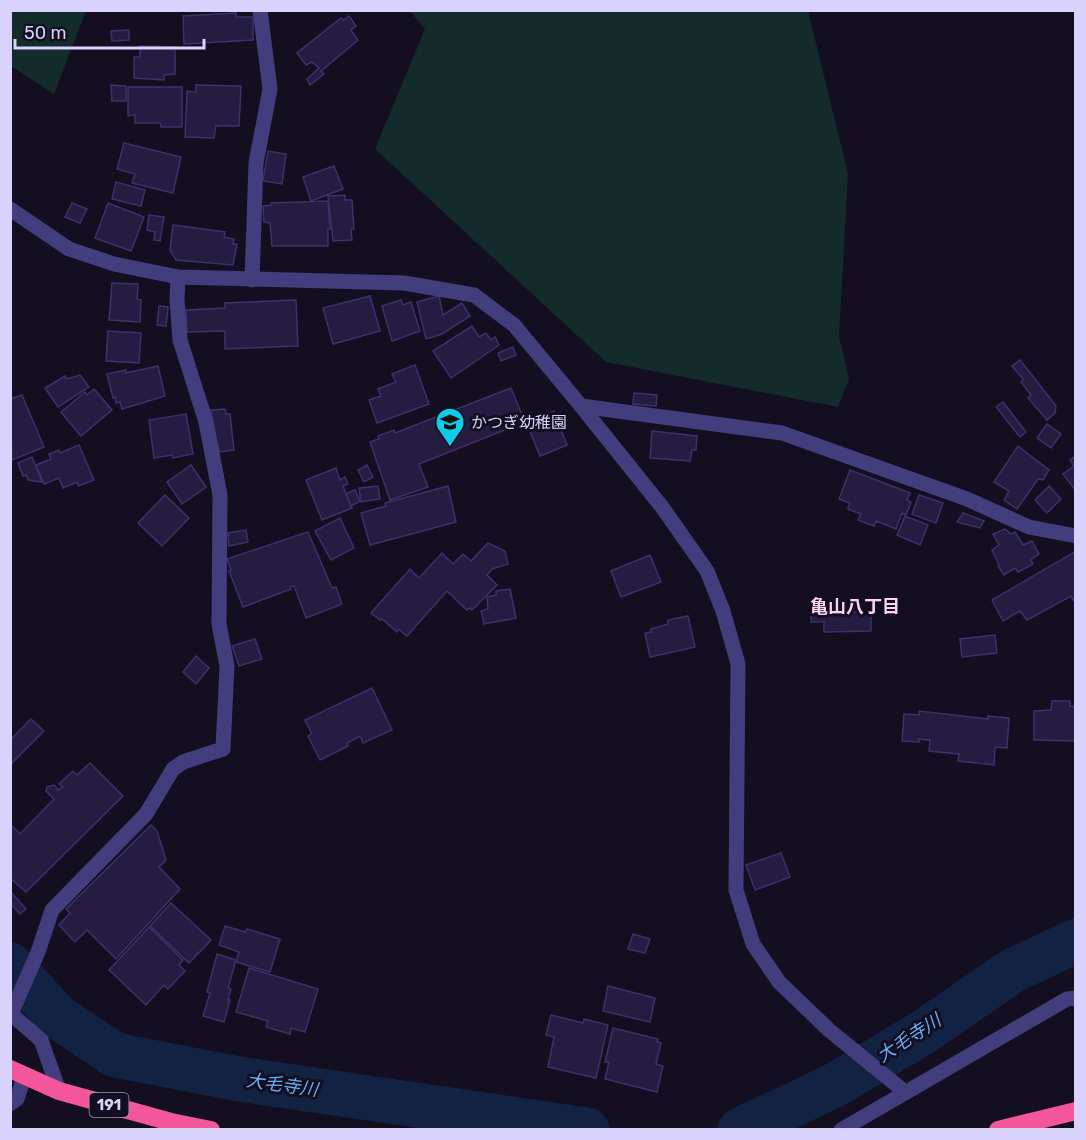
<svg xmlns="http://www.w3.org/2000/svg" width="1086" height="1140" font-family="Rubik,'Noto Sans JP',sans-serif">
<rect width="100%" height="100%" fill="#130f21"/>
<g fill="#132b2b">
<polygon points="10,11 86,11 54,94 11,66"/>
<polygon points="410,11 808,11 848,174 839,337 849,379 838,407 606,362 375,149 425,29"/>
</g>
<g fill="none" stroke-linecap="round" stroke-linejoin="round">
<g stroke="#112243" stroke-width="45">
<polyline points="10,965 58,1017 115,1055 239,1079 587,1130"/>
<polyline points="740,1130 835,1085 922,1033 1012,971 1076,941"/>
</g>
</g>
<g fill="#251c41" stroke="#3e306b" stroke-width="1.5">
<polygon points="236,13 236,17 253,17 253,40 184,44 183,16"/>
<polygon points="349,16 356,26 351,30 358,40 321,71 324,74 310,85 307,79 319,68 312,62 306,65 297,53 341,18 344,20"/>
<polygon points="129,30 129,40 112,41 111,31"/>
<polygon points="140,46 175,47 175,74 164,75 164,80 134,78 134,57 140,57"/>
<polygon points="111,85 126,86 126,101 112,101"/>
<polygon points="196,85 241,86 239,126 216,126 214,138 185,137 187,91 196,92"/>
<polygon points="128,87 182,87 182,127 161,127 160,123 135,123 135,115 128,116"/>
<polygon points="124,143 181,157 173,193 132,183 135,174 117,169"/>
<polygon points="268,151 286,154 282,184 263,181"/>
<polygon points="334,166 343,189 311,201 303,177"/>
<polygon points="116,182 145,190 141,206 112,199"/>
<polygon points="345,195 345,200 352,200 354,229 351,229 352,240 333,241 328,196"/>
<polygon points="328,201 330,229 328,229 328,246 272,246 270,223 264,222 263,206 271,205 271,203"/>
<polygon points="72,203 87,209 80,223 65,217"/>
<polygon points="108,203 144,217 131,251 95,238"/>
<polygon points="149,215 164,217 160,241 154,240 155,232 147,230"/>
<polygon points="173,225 225,232 224,237 234,239 233,244 237,244 233,265 176,260 170,250"/>
<polygon points="112,283 138,284 137,299 141,300 140,322 109,320"/>
<polygon points="370,296 380,331 333,344 323,308"/>
<polygon points="439,296 443,315 462,303 470,316 442,334 426,339 417,302"/>
<polygon points="296,300 298,346 225,349 225,331 187,332 186,310 225,308 225,303"/>
<polygon points="401,300 403,305 411,302 420,331 392,341 382,306"/>
<polygon points="159,306 168,307 166,326 157,325"/>
<polygon points="472,326 479,337 486,333 491,340 495,337 499,345 451,378 433,351"/>
<polygon points="108,331 141,333 139,363 106,361"/>
<polygon points="513,347 516,355 501,361 498,353"/>
<polygon points="1020,360 1056,406 1055,413 1047,420 1028,398 1031,395 1021,382 1024,380 1012,366"/>
<polygon points="415,365 429,404 377,423 369,400 381,396 378,389 396,382 392,374"/>
<polygon points="158,366 165,396 122,409 120,402 116,403 115,397 113,398 107,374 126,370 126,373"/>
<polygon points="80,375 89,387 58,407 45,388 65,376 67,379"/>
<polygon points="511,388 525,422 419,464 428,487 390,500 370,442 379,439 378,436 394,430 395,433"/>
<polygon points="94,389 112,410 81,436 61,412 85,392 87,395"/>
<polygon points="634,393 657,395 656,406 633,404"/>
<polygon points="22,395 44,447 12,460 10,399"/>
<polygon points="1003,402 1026,432 1020,437 996,407"/>
<polygon points="225,409 226,414 230,414 234,450 219,452 218,445 215,446 211,410"/>
<polygon points="554,411 567,445 540,456 526,422"/>
<polygon points="186,414 193,454 173,458 172,455 154,458 149,420"/>
<polygon points="1047,424 1061,434 1051,448 1037,438"/>
<polygon points="652,431 697,436 696,450 692,450 690,461 650,458"/>
<polygon points="79,445 94,480 78,486 77,482 63,488 59,478 44,484 36,465 51,459 49,454 59,450 60,453"/>
<polygon points="1018,446 1049,470 1043,480 1038,479 1017,509 1004,500 1009,491 994,482"/>
<polygon points="1076,456 1076,491 1063,474 1074,466 1070,460"/>
<polygon points="32,457 42,482 28,480 26,475 23,476 18,463"/>
<polygon points="191,465 206,487 182,504 167,482"/>
<polygon points="367,465 373,477 364,482 358,470"/>
<polygon points="336,468 340,480 345,477 348,484 343,486 346,494 355,490 360,501 351,506 352,508 322,520 306,480"/>
<polygon points="850,470 910,493 907,500 911,502 906,515 902,513 896,529 876,521 874,526 858,520 861,514 848,509 850,503 839,499"/>
<polygon points="378,486 380,499 361,502 359,488"/>
<polygon points="448,486 456,522 370,545 361,513 386,506 385,503"/>
<polygon points="1049,486 1061,499 1047,513 1035,500"/>
<polygon points="355,490 360,501 351,506 346,494"/>
<polygon points="165,495 189,518 162,546 138,523"/>
<polygon points="919,495 943,503 936,523 912,514"/>
<polygon points="963,513 984,521 980,528 957,522"/>
<polygon points="905,516 928,525 920,545 897,535"/>
<polygon points="340,518 354,548 331,560 315,531"/>
<polygon points="1005,529 1011,534 1015,532 1023,545 1032,541 1039,554 1031,560 1033,564 1018,572 1015,568 1004,575 998,566 999,565 992,550 999,545 993,534"/>
<polygon points="246,530 248,542 229,546 228,533"/>
<polygon points="308,532 332,588 336,587 342,604 306,618 294,586 290,587 291,589 243,607 229,571 231,570 227,559"/>
<polygon points="488,543 505,551 508,564 492,569 487,575 497,585 472,610 470,608 467,610 447,591 407,636 398,629 397,632 382,619 380,620 371,613 410,569 419,578 442,553 453,564 463,554 471,561"/>
<polygon points="1076,551 1076,599 1073,600 1071,596 1027,620 1020,611 1003,621 992,600"/>
<polygon points="650,555 661,582 621,597 611,571"/>
<polygon points="510,589 516,618 484,624 481,611 488,609 487,597 496,595 496,591"/>
<polygon points="811,612 871,612 871,631 824,632 824,622 811,622"/>
<polygon points="688,616 695,647 650,657 645,633 651,632 651,629 668,624 668,620"/>
<polygon points="995,635 997,653 962,657 960,639"/>
<polygon points="255,639 262,659 239,666 232,646"/>
<polygon points="196,656 209,668 196,684 183,672"/>
<polygon points="372,688 392,730 363,743 360,736 347,743 348,746 320,760 308,736 312,734 305,720"/>
<polygon points="1052,701 1070,701 1070,706 1076,707 1076,741 1034,740 1034,711 1051,710"/>
<polygon points="919,711 988,719 988,716 1009,718 1007,748 995,747 994,765 958,761 959,754 929,751 930,740 919,739 919,742 902,741 904,714 919,715"/>
<polygon points="31,719 44,731 10,765 10,740"/>
<polygon points="90,763 123,796 26,892 10,878 10,824 20,834 54,799 46,791 47,787 54,785 58,790 63,787 59,784 73,771 77,775"/>
<polygon points="151,825 157,831 166,860 159,867 180,889 116,959 87,930 75,942 59,925 70,913 66,909"/>
<polygon points="781,853 790,877 755,890 746,865"/>
<polygon points="10,891 26,909 20,914 10,903"/>
<polygon points="171,903 211,940 189,963 150,926"/>
<polygon points="225,926 245,932 247,929 280,939 270,972 236,962 239,952 219,945"/>
<polygon points="149,927 183,960 179,965 185,971 168,989 164,985 146,1005 109,970"/>
<polygon points="633,934 650,939 645,953 628,949"/>
<polygon points="217,954 236,960 228,988 231,989 228,1000 230,1000 224,1022 203,1016 210,993 207,992"/>
<polygon points="249,968 318,989 305,1032 291,1028 290,1034 266,1027 268,1021 236,1012"/>
<polygon points="608,986 655,998 650,1022 603,1011"/>
<polygon points="551,1015 583,1023 584,1019 608,1025 596,1078 548,1067 554,1037 546,1035"/>
<polygon points="613,1028 658,1039 657,1042 661,1043 656,1064 663,1066 657,1092 605,1079 609,1062 605,1062"/>
</g>
<g fill="none" stroke-linecap="round" stroke-linejoin="round">
<g stroke="#423d7d" stroke-width="15">
<polyline points="10,209 69,249 114,264 178,277 404,283 474,295 514,325 581,406 662,507 707,571 723,611 738,664 736,890 753,944 779,982 829,1030 905,1092"/>
<polyline points="252,280 256,163 270,89 260,10"/>
<polyline points="581,406 782,433 967,499 1029,527 1076,536"/>
<polyline points="59,1091 41,1040 11,1014 38,952 52,910 146,814 173,769 183,762 223,749 227,666 219,624 220,495 206,422 180,340 177,299 178,277"/>
<polyline points="10,1104 17,1099 24,1077"/>
<polyline points="841,1130 1067,999 1076,998"/>
</g>
<g stroke="#f3569b" stroke-width="18">
<polyline points="10,1069 59,1091 171,1122 211,1130"/>
<polyline points="998,1130 1076,1111"/>
</g>
</g>
<defs>
<g id="school-pin" transform="scale(1.5)"><path d="M0 17L-7.5 6A9.5 9.5 0 1 1 7.5 6Z" fill="#10ccea" stroke="#130f21"/><path d="M0-5L7-2L0 1L-7-2ZM-4 1L0 2.5L4 1V4Q0 6-4 4Z" fill="#111"/></g>
</defs>
<g fill-rule="evenodd">
<use href="#school-pin" x="450" y="422"/>
</g>
<g text-anchor="middle" dominant-baseline="central" stroke-width="6" stroke-linejoin="round" paint-order="stroke">
<rect fill="#130f21" stroke="#9e98ba" stroke-width="1.5" x="89.5" y="1093" width="39" height="24" rx="4.5"/>
<g font-size="15" font-weight="bold" fill="#d9d2fc">
<text x="109" y="1105">191</text>
</g>
<g font-size="16" fill="#d9d2fc" stroke="#130f21" text-anchor="start">
<text x="471" y="422">かつぎ幼稚園</text>
</g>
<g font-size="18" font-weight="bold" fill="#fcd4ec" stroke="#130f21">
<text x="855" y="607">亀山八丁目</text>
</g>
<g font-size="18" font-style="italic" fill="#68aef5" stroke="#130f21">
<text transform="translate(909 1038) rotate(-33)">大毛寺川</text>
<text transform="translate(282 1085) rotate(8)">大毛寺川</text>
</g>
</g>
<rect width="1086" height="1140" fill="none" stroke="#d9d2fc" stroke-width="24"/>
<path d="M15 39v9h189v-9" fill="none" stroke="#d9d2fc" stroke-width="3"/>
<text x="24" y="39" font-size="18" fill="#d9d2fc" stroke="#130f21" stroke-width="4.5" paint-order="stroke">50 m</text>
</svg>
